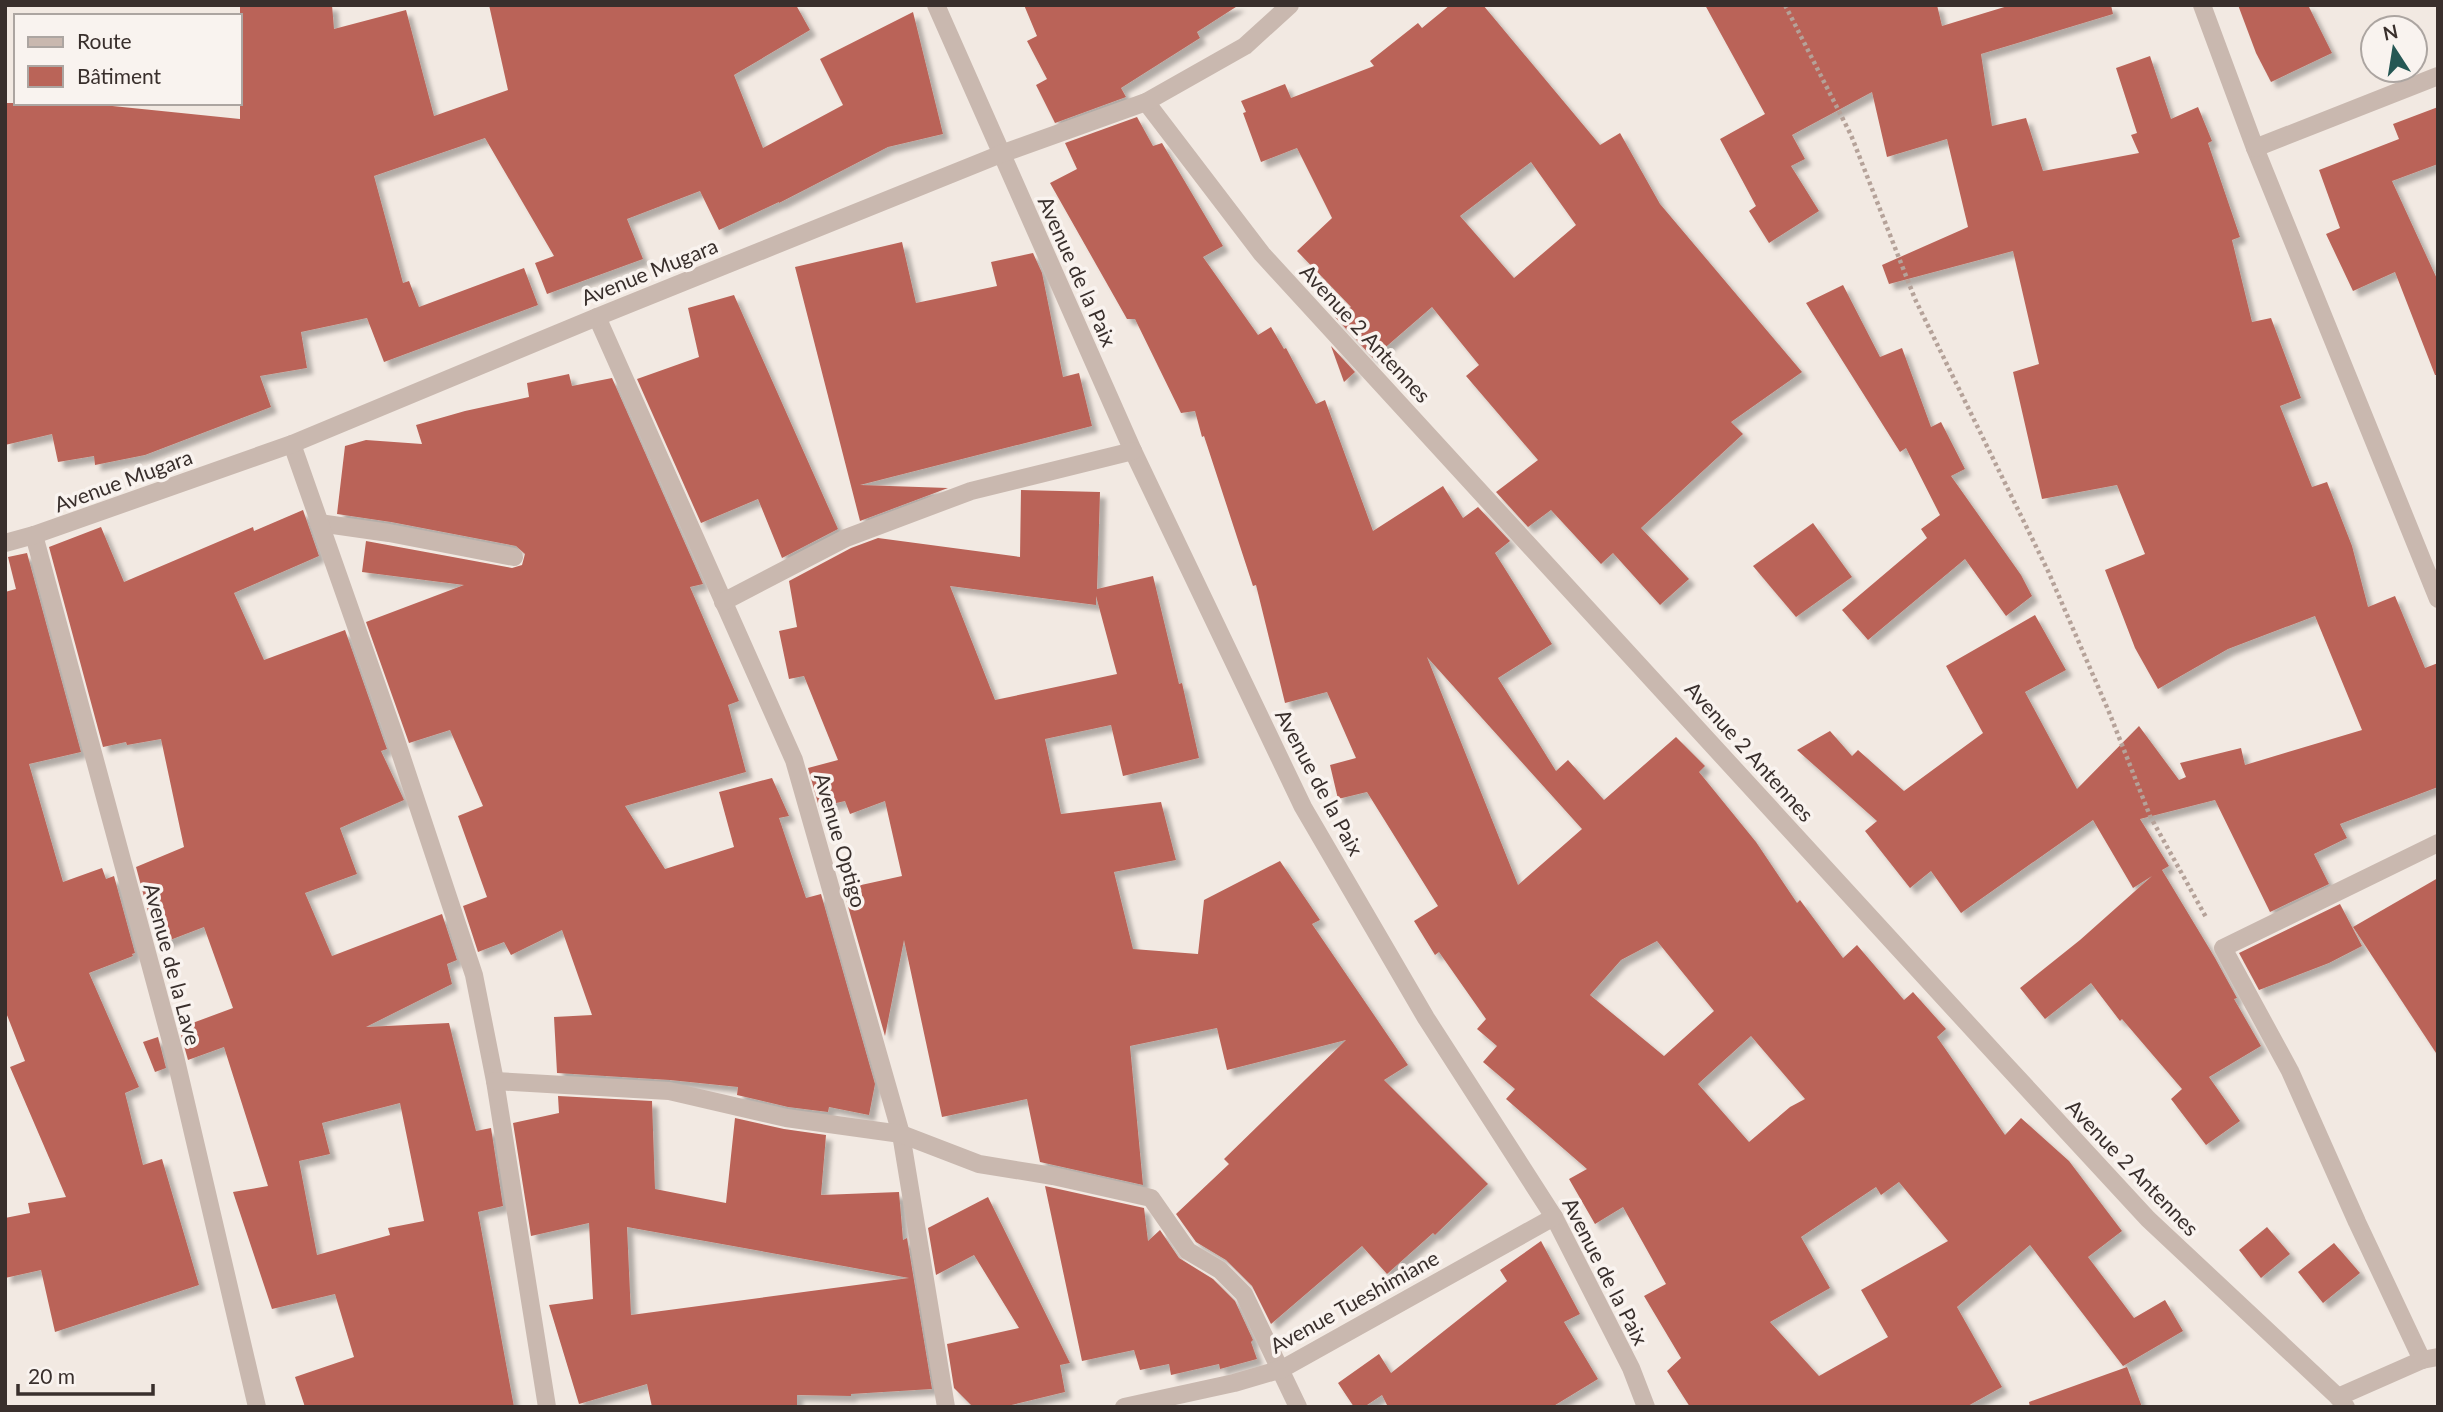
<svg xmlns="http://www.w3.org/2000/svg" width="2443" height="1412" font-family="Lato,sans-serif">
<defs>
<filter id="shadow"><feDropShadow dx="6" dy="6" stdDeviation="2" flood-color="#0004"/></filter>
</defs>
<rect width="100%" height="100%" fill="#f2e9e2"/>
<g fill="#ba6458" fill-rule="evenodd" filter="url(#shadow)">
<polygon points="240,5 332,5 334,29 406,10 434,116 508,90 489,5 796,5 810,30 734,75 763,148 843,105 820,59 913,12 943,134 888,147 779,203 779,202 719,230 700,191 627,219 643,259 547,294 535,263 554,256 485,138 374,176 403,283 409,281 419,307 524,268 538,305 384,362 367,318 301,332 307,368 260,376 271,407 145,455 95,465 94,456 58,462 52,434 5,445 5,103 83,103 240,119"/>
<polygon points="1024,5 1239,5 1197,32 1200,38 1121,88 1126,97 1055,123 1036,85 1047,79 1027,41 1037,36"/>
<path d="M1450,5h33l117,140 20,-12 40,71 142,168 -71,50 12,12 -102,94 48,51 -29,26 -47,-52 -12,11 -50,-54 -23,17 -32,-35 42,-32 -72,-84 13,-11 -47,-58 -59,51 -38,-41 16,-10 -54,-56 35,-33 -35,-70 -36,14 -18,-49 3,-1 -5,-11 44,-17 6,14 83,-32 -4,-5 48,-38 4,5zM1531,162l45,63 -62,53 -54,-62z"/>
<polygon points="1705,5 1937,5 1942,26 2011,5 2111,5 2113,14 1981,54 1992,126 2026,118 2043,171 2139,153 2131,135 2137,133 2116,68 2150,56 2171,119 2198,107 2212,141 2208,143 2240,237 2232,240 2252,322 2271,318 2301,398 2280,406 2312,487 2327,482 2352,546 2368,607 2395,596 2425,668 2438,663 2438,787 2340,824 2347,838 2314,854 2329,884 2270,912 2215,800 2140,819 2169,866 2162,870 2215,958 2237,998 2234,999 2261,1046 2209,1077 2240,1121 2206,1145 2171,1099 2182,1089 2122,1019 2120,1021 2091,983 2045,1019 2020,988 2080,940 2152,876 2133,888 2093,820 1961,913 1931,871 1910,888 1865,831 1877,821 1797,750 1830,731 1852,756 1858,750 1904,791 1983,733 1946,666 2035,615 2066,670 2025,692 2077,789 2139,726 2179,780 2186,777 2180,763 2241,748 2245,765 2362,730 2315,616 2228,649 2158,689 2135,648 2105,570 2145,554 2117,485 2042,499 2013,372 2039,364 2013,251 1889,284 1882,265 1968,227 1947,139 1887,157 1872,92 1792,135 1805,159 1791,166 1819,211 1769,243 1749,211 1756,206 1720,139 1765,114"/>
<polygon points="2238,5 2308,5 2332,53 2271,82 2256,53"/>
<polygon points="2438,107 2438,164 2392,181 2438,281 2438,375 2435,375 2395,272 2353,291 2326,234 2340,228 2319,170 2399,139 2393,124"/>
<path d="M1137,117l16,29 9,-3 61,103 -20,11 55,78 13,-8 13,22 2,-1 30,56 9,-4 48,131 70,-45 20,32 15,-11 32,34 -15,12 57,91 -54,34 58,93 12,-11 36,40 72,-63 29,29 -6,6 57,70 41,61 3,-3 43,58 14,-13 47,55 9,-8 33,37 -9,8 68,98 16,-17 48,43 53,70 -34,26 46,61 31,-18 18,31 -60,35 -93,-121 -73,62 45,80 -36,20h-276l-23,-36 14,-13 -37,-62 22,-12 -43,-77 -28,17 -26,-45 18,-10 -81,-70 9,-10 -32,-27 14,-16 -20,-17 9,-10 -47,-67 -4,3 -21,-34 24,-15 -71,-114 -29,7 -8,-34 26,-7 -29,-66 -42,11 -29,-118 -3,1 -49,-150 -2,1 -7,-26 -14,2 -46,-94h-8l-77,-136 27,-14 -12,-26zM1427,657l155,172 -64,56zM1657,941l57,70 -50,45 -74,-61 31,-35zM1751,1036l54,63 -15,8 -41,35 -51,-58zM1899,1182l49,59 -87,49 27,47 -69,39 -49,-54 60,-34 -29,-51 75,-50 5,8z"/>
<polygon points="902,242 916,303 997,286 991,262 1033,253 1042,273 1063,377 1079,373 1092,426 860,485 948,488 860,521 795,267"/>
<polygon points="1843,285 1880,357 1902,348 1931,427 1941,422 1965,469 1951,476 2021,575 2032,596 2006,616 1965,559 1868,640 1842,610 1927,538 1921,529 1940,515 1906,448 1900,452 1806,303"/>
<polygon points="734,295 838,529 782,558 758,499 701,523 637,379 699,357 688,308"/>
<polygon points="1331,346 1355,372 1344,382"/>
<polygon points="569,374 572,386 612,378 703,584 690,587 739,701 728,705 746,772 625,806 665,869 734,847 719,792 772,778 789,816 779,818 806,898 821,894 875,1084 869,1115 829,1107 828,1112 788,1107 737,1095 738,1087 670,1080 557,1073 554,1017 592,1015 562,930 511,955 504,942 478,952 463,906 487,897 458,816 483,806 450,730 409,743 366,622 464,585 362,572 366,541 512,568 522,565 525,554 516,546 391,522 337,514 345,446 366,440 422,444 416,425 465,411 529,397 527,383"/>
<path d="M1021,490l79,2 -3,97 56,-13 26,108 3,-1 17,75 -76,18 -12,-51 -66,14 16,75 100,-12 15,58 -62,12 19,77 65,5 6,-54 76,-39 40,59 -8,4 96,141 -24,15 104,104 -53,51 -2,-2 -46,41 -25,-28 -91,78 -19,-38 -26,-26 -30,-18 -20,-28 53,-50 -5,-5 122,-119 -119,30 -10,-42 -87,18 13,139 -103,-23 -13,-63 -85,18 -38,-177 -19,96 -42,-147 59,-13 -17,-75 -35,13 -5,-13 -26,6 -11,-39 30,-8 -34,-84 -15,3 -10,-48 18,-4 -8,-46 62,-33 27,-10 142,19zM950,586l146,19v-9l21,78 -122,26z"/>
<path d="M303,510l16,46 -85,37 30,67 81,-30 39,111 3,8 -6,2 23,49 -64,28 17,46 -52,19 27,63 110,-42 15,46 -10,4 5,20 -86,43 83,-4 27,108 15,-3 12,78 -25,6 36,195h-209l-10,-30 59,-20 -19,-63 -63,15 -39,-117 35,-6 -44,-139 -36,13 -9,-32 54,-20 -29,-81 -47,18 -21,-78 48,-20 -23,-108 -34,6 -1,-3 -23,5 -54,-200 52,-20 23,55 129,-55 1,4zM400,1103l24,118 -36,7 2,7 -73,20 -18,-94 31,-7 -8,-31z"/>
<polygon points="1813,523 1852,577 1796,617 1753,566"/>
<polygon points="27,553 81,752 29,764 63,882 102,868 106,879 114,876 135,953 132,954 133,956 89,973 139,1087 125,1093 143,1165 162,1159 199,1285 55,1332 41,1270 5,1278 5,1218 30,1213 28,1203 66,1197 10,1067 25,1061 5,1010 5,592 16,589 8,557"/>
<polygon points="2438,878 2438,1056 2353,927"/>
<polygon points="2340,904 2362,946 2329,963 2259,990 2239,953"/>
<polygon points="158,1037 166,1068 155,1072 143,1042"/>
<path d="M558,1096l94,5 3,88 71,14 9,-85 49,11 42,6 -5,60 78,-3 4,48 4,-2 25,151 -81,5v2l-54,-1v12h-145l-5,-23 -68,20 -30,-99 44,-6 -4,-76 -58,13 -18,-113 46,-10zM627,1227l222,40 60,11 -278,37z"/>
<polygon points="1045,1186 1144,1208 1148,1241 1160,1230 1179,1258 1213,1279 1235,1301 1253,1340 1251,1342 1257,1359 1220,1369 1219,1364 1171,1375 1169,1364 1140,1370 1134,1350 1082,1361"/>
<polygon points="988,1197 1070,1363 1060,1365 1065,1392 1003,1407 973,1407 954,1388 947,1344 1019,1328 974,1255 936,1275 928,1228"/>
<polygon points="2267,1227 2290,1254 2261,1278 2239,1250"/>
<polygon points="1541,1241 1580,1314 1564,1322 1598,1379 1552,1407 1388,1407 1382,1395 1364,1407 1354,1407 1338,1383 1379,1354 1391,1373 1507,1281 1500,1270"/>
<polygon points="2334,1243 2360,1273 2323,1303 2298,1272"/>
<polygon points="2127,1367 2142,1407 2030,1407 2029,1402"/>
</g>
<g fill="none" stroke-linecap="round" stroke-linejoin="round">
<polyline stroke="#b5a299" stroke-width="4.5" stroke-dasharray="3.5 3.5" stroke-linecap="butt" points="1785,5 1851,135 1915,299 2048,571 2109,712 2150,816 2207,919"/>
<polyline stroke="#c9b8af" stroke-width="18" points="319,523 389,533 514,557"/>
<g stroke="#c9b8af" stroke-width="18">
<polyline points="936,5 1133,451 1303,807 1426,1018 1554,1217 1631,1368 1646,1407"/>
<polyline points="2202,5 2255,148 2438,599"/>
<polyline points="1146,102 1262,254 2002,1061 2148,1219 2338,1397 2346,1407"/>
<polyline points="2255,148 2438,76"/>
<polyline points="597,317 794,760 901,1134 946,1407"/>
<polyline points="292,444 395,737 474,975 495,1081 547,1407"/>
<polyline points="34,535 175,1056 257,1407"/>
<polyline points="5,543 34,535 292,444 597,317 1001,154 1146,102 1245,46 1290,5"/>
<polyline points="723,602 846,538 971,491 1133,451"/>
<polyline points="495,1081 669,1091 786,1118 901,1134 979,1164 1053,1176 1151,1198 1188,1251 1220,1270 1244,1294 1298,1407"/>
<polyline points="2422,1360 2357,1222 2290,1071 2223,948 2438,843"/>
<polyline points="2338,1397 2422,1360 2438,1357"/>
<polyline points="1124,1407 1234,1383 1282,1369 1554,1217"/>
</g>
</g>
<g text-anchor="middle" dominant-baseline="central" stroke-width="7" stroke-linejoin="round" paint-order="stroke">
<g font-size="21" fill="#392f2c" stroke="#f9f3ef">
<text transform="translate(649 271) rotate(-22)">Avenue Mugara</text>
<text transform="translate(1078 271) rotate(66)">Avenue de la Paix</text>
<text transform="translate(1366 333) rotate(47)">Avenue 2 Antennes</text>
<text transform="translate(123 480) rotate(-20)">Avenue Mugara</text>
<text transform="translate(1750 751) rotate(48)">Avenue 2 Antennes</text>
<text transform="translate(1320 782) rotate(62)">Avenue de la Paix</text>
<text transform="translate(841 840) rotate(74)">Avenue Optigo</text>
<text transform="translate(173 964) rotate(75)">Avenue de la Lave</text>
<text transform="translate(2133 1167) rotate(46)">Avenue 2 Antennes</text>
<text transform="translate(1606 1271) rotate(63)">Avenue de la Paix</text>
<text transform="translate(1354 1301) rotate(-29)">Avenue Tueshimiane</text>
</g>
</g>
<rect width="2443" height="1412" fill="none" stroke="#392f2c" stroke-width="14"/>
<rect x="14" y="14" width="228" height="91" fill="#f9f3ef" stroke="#aca5a1" stroke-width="2"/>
<rect x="28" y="37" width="35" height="10" fill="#c9b8af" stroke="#aca5a1" stroke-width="2"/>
<text x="77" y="49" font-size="21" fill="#392f2c">Route</text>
<rect x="28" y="66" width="35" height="21" fill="#ba6458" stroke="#aca5a1" stroke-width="2"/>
<text x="77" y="84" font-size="21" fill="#392f2c">Bâtiment</text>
<g transform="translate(2394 49) rotate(348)"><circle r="33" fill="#f9f3ef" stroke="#aca5a1" stroke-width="2"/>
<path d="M0-5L12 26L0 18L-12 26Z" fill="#255754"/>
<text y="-10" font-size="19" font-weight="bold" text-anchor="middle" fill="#392f2c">N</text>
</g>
<path d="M18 1384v10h135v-10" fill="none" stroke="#392f2c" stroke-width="3.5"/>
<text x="28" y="1384" font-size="21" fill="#392f2c" stroke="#f9f3ef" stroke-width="5" paint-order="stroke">20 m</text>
</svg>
